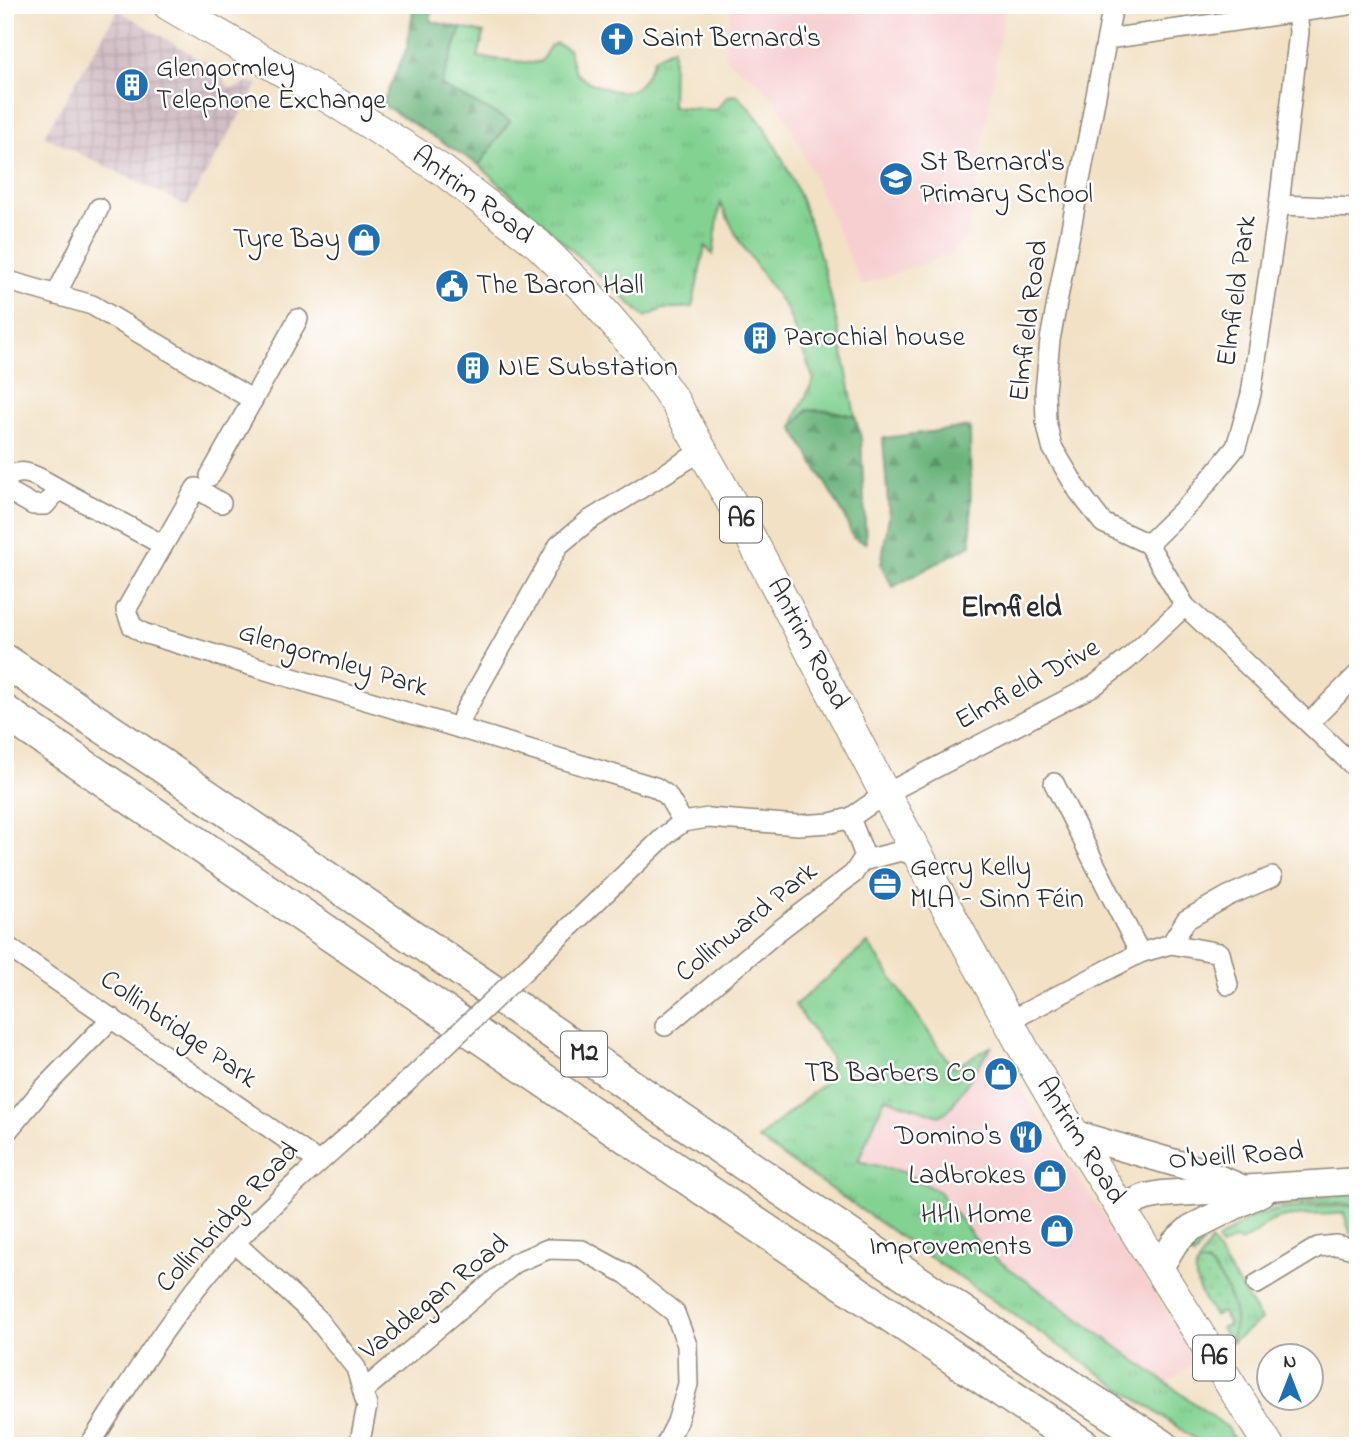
<svg xmlns="http://www.w3.org/2000/svg" width="1363" height="1451" font-family="'Indie Flower',sans-serif">
<defs>
<pattern id="industrial-grid" width="8" height="8" patternUnits="userSpaceOnUse" patternTransform="scale(1.75)"><rect width="8" height="8" fill="#d2bdc5"/><path d="M0 4h8M4 0v8" fill="none" stroke="#b4a3a9"/></pattern>
<pattern id="grass-tufts" width="24" height="20" patternUnits="userSpaceOnUse" patternTransform="scale(1.75)"><rect width="24" height="20" fill="#83d292"/><path d="M3 7l-1-3M5 7V3M7 7l1-3M15 17l-1-3M17 17v-4M19 17l1-3" fill="none" stroke="#71b47e"/></pattern>
<pattern id="forest-firs" width="22" height="20" patternUnits="userSpaceOnUse" patternTransform="scale(1.75)"><rect width="22" height="20" fill="#6ab47c"/><path d="M5 1l3.5 6h-7zM16 11l3.5 6h-7z" fill="#579366"/></pattern>
<pattern id="garden-dots" width="8" height="8" patternUnits="userSpaceOnUse" patternTransform="scale(1.75)"><rect width="8" height="8" fill="#83d292"/><path d="M2 2h.1M6 6h.1" fill="none" stroke="#71b47e" stroke-width="1.8" stroke-linecap="round"/></pattern>
</defs>
<rect width="100%" height="100%" fill="#fff"/>
<filter id="ink" filterUnits="userSpaceOnUse"><feTurbulence type="fractalNoise" baseFrequency=".0143" numOctaves="2"/><feDisplacementMap in="SourceGraphic" scale="14" xChannelSelector="R" yChannelSelector="G"/><feConvolveMatrix kernelMatrix="1 2 1 2 8 2 1 2 1" color-interpolation-filters="sRGB"/></filter>
<filter id="wash" filterUnits="userSpaceOnUse"><feTurbulence type="fractalNoise" baseFrequency=".00686" numOctaves="4" result="noise"/><feDisplacementMap in="SourceGraphic" scale="28" xChannelSelector="R" yChannelSelector="G"/><feGaussianBlur stdDeviation="1.57" result="paint"/><feColorMatrix in="noise" values="0 0 0 0 0 0 0 0 0 0 0 0 0 0 0 0 0 1.4 0 .05"/><feComposite in="paint" operator="in"/></filter>
<g filter="url(#wash)">
<rect width="100%" height="100%" fill="#f2e1c5"/>
<g fill="#f7cfd0">
<polygon points="732,5 1005,5 968,234 951,254 862,285 795,135 779,106 755,79 727,60 724,52"/>
<polygon points="992,1046 1198,1359 1169,1383 981,1246 957,1212 939,1192 858,1161 885,1098 939,1115 949,1110"/>
</g>
<polygon fill="url(#industrial-grid)" points="118,10 224,74 224,81 229,88 234,88 249,82 258,84 187,206 44,136"/>
<g fill="url(#grass-tufts)" stroke="#577e5e" stroke-width="2">
<path d="M461,28l23,5 -6,24 53,6 10,-2 9,-15 6,-3 12,6c3,7 4,16 7,22 5,8 16,12 24,15 32,13 43,4 55,-28l19,-10 -1,59 44,3 12,-14 10,-1c8,10 17,19 24,29 57,87 74,192 93,292l-23,-5 -25,-1 -14,18 3,-12 18,-36 -27,-70 -47,-68 -20,-39 -7,52 -8,-9 -13,61 -29,2 -18,8 -166,-152 31,-44 -69,-35z"/>
<polygon points="868,943 953,1068 992,1046 949,1110 939,1116 885,1098 858,1161 903,1172 939,1192 983,1249 1228,1428 1237,1446 1205,1446 758,1139 830,1078 831,1057 795,1005"/>
<path d="M1358,1195v9c-51,0 -113,-6 -152,35 -5,5 -8,13 -12,18l-9,-12 70,-40 37,-6z"/>
<path d="M1358,1206v34l-8,-7 -6,-20c-21,3 -47,0 -67,6 -16,5 -18,17 -38,23l-3,-3 -15,8 -4,-7c15,-10 30,-22 48,-27 29,-8 63,-6 93,-7z"/>
<path d="M1211,1241l50,79 -30,23c0,-8 4,-16 4,-23 -1,-19 -14,-46 -28,-57l-10,2z"/>
</g>
<g fill="url(#forest-firs)" stroke="#4a7054" stroke-width="2">
<polygon points="414,5 433,5 430,21 461,28 441,86 510,121 479,165 382,104 407,48"/>
<polygon points="807,410 832,411 855,416 861,438 866,543 853,538 844,515 793,428"/>
<polygon points="970,427 971,545 893,587 881,565 889,516 883,438"/>
</g>
<path fill="url(#garden-dots)" stroke="#577e5e" stroke-width="2" d="M1202,1263c16,2 32,40 33,56 1,6 -3,15 -5,22l-9,-13 8,-4 -7,-12 -8,4c-9,-15 -23,-33 -17,-51z"/>
</g>
<g filter="url(#ink)">
<g fill="none" stroke-linecap="round" stroke-linejoin="round">
<g stroke="#8e8678" stroke-width="22">
<g id="street">
<polyline points="1113,5 1050,340 1045,391 1046,421 1052,447 1079,492 1103,523 1148,544 1185,606 1358,770"/>
<polyline points="1107,39 1348,5"/>
<polyline points="1279,205 1358,208"/>
<polyline points="5,280 92,305 253,400"/>
<polyline points="56,295 99,208"/>
<polyline points="210,476 298,319"/>
<path d="M5,481c16,-19 37,-1 54,8"/>
<polyline points="5,489 33,505 45,505 59,489 163,545"/>
<polyline points="221,503 196,488 126,610 132,626 143,633 655,787 667,795 683,822"/>
<polyline points="1148,544 1194,499 1236,447 1241,430 1251,394 1279,205 1299,32 1297,11"/>
<polyline points="1309,723 1358,674"/>
<polyline points="459,728 464,713 559,545 588,521 703,450"/>
<polyline points="1054,783 1140,953"/>
<polyline points="862,861 901,851 919,857"/>
<polyline points="1171,944 1186,920 1228,896 1272,877"/>
<polyline points="5,945 319,1162"/>
<polyline points="527,968 667,834 683,822 708,818 798,825 831,823 850,818 885,794 1095,685 1128,659 1185,606"/>
<polyline points="1009,1021 1140,953 1171,944 1220,953 1228,985"/>
<polyline points="665,1026 777,932 853,874 865,856 850,818"/>
<polyline points="5,1134 42,1090 112,1018"/>
<polyline points="235,1243 314,1315 356,1368 367,1406 359,1446"/>
<polyline points="1257,1284 1318,1247 1336,1245 1358,1250"/>
<polyline points="364,1390 515,1263 548,1249 582,1250 626,1274 675,1313 687,1345 688,1384 677,1422 665,1446"/>
<path d="M89,1446c46,-71 88,-142 146,-203 53,-57 115,-106 171,-160"/>
</g>
</g>
<g stroke="#8e8678" stroke-width="29">
<g id="secondary">
<polyline points="1075,1134 1196,1169 1237,1186"/>
<polyline points="1121,1207 1146,1197 1162,1194 1358,1181"/>
<polyline points="1159,1269 1175,1242 1191,1228 1263,1192"/>
</g>
</g>
<g stroke="#8e8678" stroke-width="32">
<polyline id="primary" points="168,5 332,100 442,170 538,244 586,291 643,357 675,402 743,523 885,794 1022,1046 1058,1108 1269,1446"/>
</g>
<g stroke="#8e8678" stroke-width="36">
<g id="highway">
<polyline points="5,661 164,767 1080,1393 1162,1446"/>
<polyline points="5,712 605,1122 1084,1446"/>
</g>
</g>
<use href="#street" stroke="#fff" stroke-width="19"/>
<use href="#secondary" stroke="#fff" stroke-width="26"/>
<use href="#primary" stroke="#fff" stroke-width="30"/>
<use href="#highway" stroke="#fff" stroke-width="33"/>
<g stroke="#8e8678" stroke-width="22" stroke-linecap="butt">
<polyline id="street-bridge" points="406,1083 527,968"/>
</g>
<use href="#street-bridge" stroke="#fff" stroke-width="19"/>
</g>
</g>
<defs>
<g id="church-disc" transform="scale(1.75)"><circle r="9.5" fill="#1f6fb2" stroke="#fff"/><path d="M-1.2-6h2.4v3.5h3.3v2.4h-3.3V6h-2.4V-.1h-3.3v-2.4h3.3Z" fill="#fff"/></g>
<g id="building-disc" transform="scale(1.75)"><circle r="9.5" fill="#1f6fb2" stroke="#fff"/><path d="M-4-6H4V6H1V3H-1V6H-4ZM-2.5-4.3h1.7v1.8h-1.7ZM.8-4.3h1.7v1.8H.8ZM-2.5-1h1.7V.8h-1.7ZM.8-1h1.7V.8H.8Z" fill="#fff"/></g>
<g id="school-disc" transform="scale(1.75)"><circle r="9.5" fill="#1f6fb2" stroke="#fff"/><path d="M0-5L7-2L0 1L-7-2ZM-4 1L0 2.5L4 1V4Q0 6-4 4Z" fill="#fff"/></g>
<g id="shop-disc" transform="scale(1.75)"><circle r="9.5" fill="#1f6fb2" stroke="#fff"/><path d="M-5-2.5h2.3a2.7 3.5 0 0 1 5.4 0H5L5.5 6h-11ZM-1.5-2.5h3a1.5 2.3 0 0 0-3 0Z" fill="#fff"/></g>
<g id="civic-disc" transform="scale(1.75)"><circle r="9.5" fill="#1f6fb2" stroke="#fff"/><path d="M-.6-6.5H3V-4.5H.6V-3L4-1V1h2V6H-6V1h2V-1L-.6-3ZM-1.2 2.5V6h2.4V2.5Z" fill="#fff"/></g>
<g id="office-disc" transform="scale(1.75)"><circle r="9.5" fill="#1f6fb2" stroke="#fff"/><path d="M-6-3h4V-5.5h4V-3h4V5H-6ZM-1-4.5V-3h2v-1.5ZM-6 0V1H6V0Z" fill="#fff"/></g>
<g id="restaurant-disc" transform="scale(1.75)"><circle r="9.5" fill="#1f6fb2" stroke="#fff"/><path d="M-5-6h1v4h1v-4h1v4h1v-4h1v5L-1.5 .5V6h-2V.5L-5-1ZM5-6V6H3V1.5H1.5Q1.5-4 5-6Z" fill="#fff"/></g>
</defs>
<g fill-rule="evenodd">
<use href="#church-disc" x="617" y="39"/>
<use href="#building-disc" x="132" y="85"/>
<use href="#school-disc" x="896" y="179"/>
<use href="#shop-disc" x="364" y="240"/>
<use href="#civic-disc" x="452" y="286"/>
<use href="#building-disc" x="760" y="338"/>
<use href="#building-disc" x="473" y="368"/>
<use href="#office-disc" x="885" y="884"/>
<use href="#shop-disc" x="1001" y="1074"/>
<use href="#restaurant-disc" x="1026" y="1137"/>
<use href="#shop-disc" x="1050" y="1176"/>
<use href="#shop-disc" x="1057" y="1231"/>
</g>
<g text-anchor="middle" dominant-baseline="central" stroke-width="5" stroke-linejoin="round" paint-order="stroke">
<g fill="#fff" stroke="#6b6b6b" stroke-width="2">
<rect x="720" y="497.5" width="42" height="45" rx="5"/>
<rect x="561" y="1031.5" width="46" height="45" rx="5"/>
<rect x="1193" y="1335.5" width="42" height="45" rx="5"/>
</g>
<g font-size="26" font-weight="bold" fill="#2b2b2b">
<text x="741" y="520">A6</text>
<text x="584" y="1054">M2</text>
<text x="1214" y="1358">A6</text>
</g>
<g font-size="28" fill="#2b2b2b" stroke="#fff" text-anchor="start">
<text x="642" y="39">Saint Bernard's</text>
<text x="156" y="69">Glengormley<tspan x="156" dy="32">Telephone Exchange</tspan></text>
<text x="920" y="163">St Bernard's<tspan x="920" dy="32">Primary School</tspan></text>
<text x="340" y="240" text-anchor="end">Tyre Bay</text>
<text x="476" y="286">The Baron Hall</text>
<text x="784" y="338">Parochial house</text>
<text x="498" y="368">NIE Substation</text>
<text x="910" y="868">Gerry Kelly<tspan x="910" dy="32">MLA - Sinn Féin</tspan></text>
<text x="976" y="1074" text-anchor="end">TB Barbers Co</text>
<text x="1002" y="1137" text-anchor="end">Domino's</text>
<text x="1026" y="1176" text-anchor="end">Ladbrokes</text>
<text x="1032" y="1215" text-anchor="end">HHI Home<tspan x="1032" dy="32">Improvements</tspan></text>
</g>
<g font-size="28" fill="#2b2b2b" stroke="#fff">
<text transform="translate(472 196) rotate(37)">Antrim Road</text>
<text transform="translate(1238 291) rotate(-82)">Elmfield Park</text>
<text transform="translate(1030 321) rotate(-83)">Elmfield Road</text>
<text transform="translate(807 644) rotate(62)">Antrim Road</text>
<text transform="translate(333 661) rotate(17)">Glengormley Park</text>
<text transform="translate(1028 685) rotate(-29)">Elmfield Drive</text>
<text transform="translate(747 923) rotate(-39)">Collinward Park</text>
<text transform="translate(178 1030) rotate(35)">Collinbridge Park</text>
<text transform="translate(1080 1141) rotate(58)">Antrim Road</text>
<text transform="translate(1236 1157) rotate(-4)">O'Neill Road</text>
<text transform="translate(228 1218) rotate(-47)">Collinbridge Road</text>
<text transform="translate(435 1298) rotate(-39)">Vaddegan Road</text>
</g>
<g font-size="30" font-weight="bold" fill="#2b2b2b" stroke="#fff">
<text x="1011" y="609">Elmfield</text>
</g>
</g>
<rect width="1363" height="1451" fill="none" stroke="#fff" stroke-width="28"/>
<g transform="translate(1290 1377)"><circle r="33" fill="#ffffff" stroke="#aaaaaa" stroke-width="2"/>
<path d="M0-5L12 26L0 18L-12 26Z" fill="#1f6fb2"/>
<text y="-10" font-size="19" font-weight="bold" text-anchor="middle" fill="#2b2b2b">N</text>
</g>
</svg>
